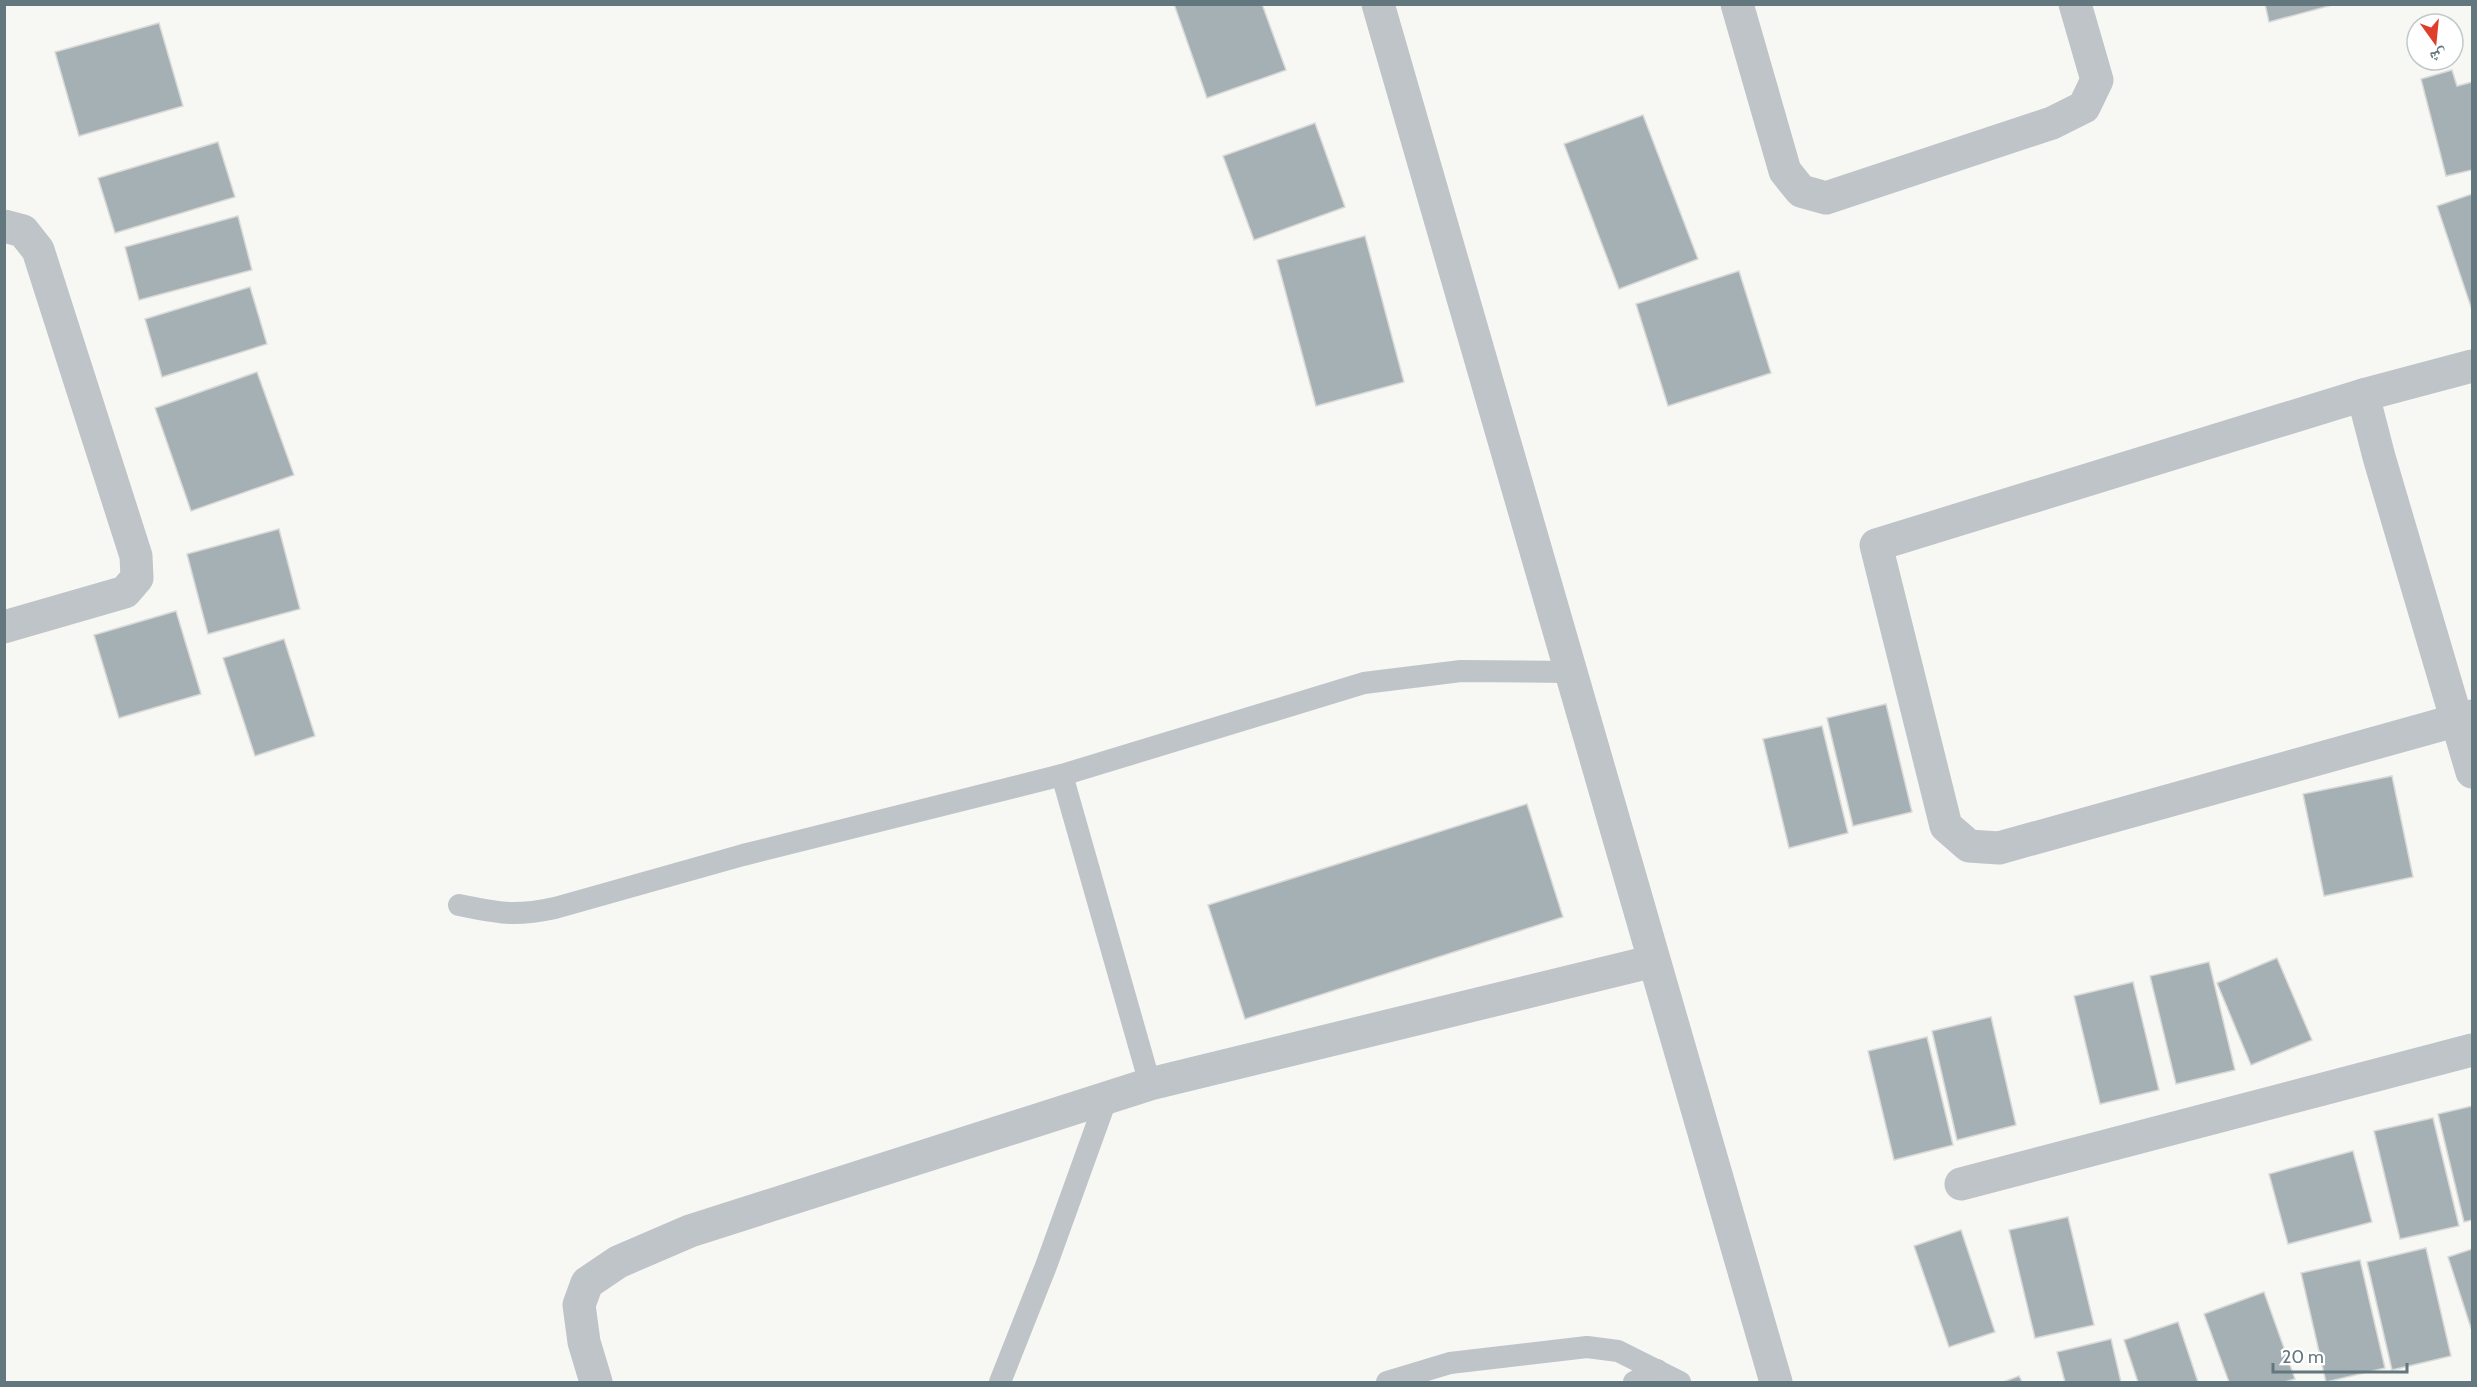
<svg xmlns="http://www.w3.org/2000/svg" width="2477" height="1387" font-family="Cabin,'Noto Naskh Arabic',sans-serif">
<rect width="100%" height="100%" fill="#f7f7f4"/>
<g fill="#a5b0b4" stroke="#d9d9d7" stroke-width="1.5">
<polygon points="1174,4 1262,4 1286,70 1207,98"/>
<polygon points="2265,4 2336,4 2269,22"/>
<polygon points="159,23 183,106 79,136 55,52"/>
<polygon points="2452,70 2457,86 2472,82 2472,170 2446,176 2421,79"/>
<polygon points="1643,115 1698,259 1619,289 1564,144"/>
<polygon points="1315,123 1345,207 1254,240 1223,156"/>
<polygon points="218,142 235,197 115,233 98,178"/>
<polygon points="2472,194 2472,310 2437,206"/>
<polygon points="238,216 252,270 139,300 125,247"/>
<polygon points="1365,236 1404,382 1316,406 1277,260"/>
<polygon points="1739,271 1771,373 1668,406 1636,304"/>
<polygon points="250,287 267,344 162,377 145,319"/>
<polygon points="257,372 294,475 191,511 155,408"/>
<polygon points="279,529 300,609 208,634 187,554"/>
<polygon points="176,611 201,694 119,718 94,635"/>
<polygon points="284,639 315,736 255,756 223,658"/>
<polygon points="1886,704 1912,812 1853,826 1827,718"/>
<polygon points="1822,726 1848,833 1789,848 1763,739"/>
<polygon points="2392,776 2413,877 2324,896 2303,794"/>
<polygon points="1527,804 1563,917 1245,1019 1208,905"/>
<polygon points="2277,958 2312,1040 2251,1065 2217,983"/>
<polygon points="2209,962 2235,1070 2176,1084 2150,976"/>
<polygon points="2133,982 2159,1090 2100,1104 2074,996"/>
<polygon points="1991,1017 2016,1125 1957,1140 1932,1031"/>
<polygon points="1927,1037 1953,1145 1894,1160 1868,1051"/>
<polygon points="2472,1106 2472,1220 2464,1222 2438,1114"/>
<polygon points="2433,1118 2459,1226 2400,1239 2374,1131"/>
<polygon points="2353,1151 2372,1222 2288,1244 2269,1174"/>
<polygon points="2068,1217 2094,1325 2035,1338 2009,1230"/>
<polygon points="1961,1230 1995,1332 1949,1347 1914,1246"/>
<polygon points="2426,1248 2451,1356 2392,1370 2367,1262"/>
<polygon points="2472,1249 2472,1327 2471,1328 2448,1257"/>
<polygon points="2360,1260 2385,1368 2326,1382 2301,1273"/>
<polygon points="2264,1292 2295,1379 2284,1382 2229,1382 2204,1314"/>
<polygon points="2178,1322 2198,1382 2138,1382 2124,1340"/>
<polygon points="2111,1339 2121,1382 2065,1382 2057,1352"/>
<polygon points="2019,1376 2022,1382 2003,1382"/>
</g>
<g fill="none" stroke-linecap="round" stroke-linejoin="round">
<g stroke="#bec4c7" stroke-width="22">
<polyline points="1062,775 1150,1084"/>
<path d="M459,905c41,8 54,12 96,3l188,-53 319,-80 302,-92 97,-12 110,1"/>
<polyline points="1000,1382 1046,1266 1107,1097"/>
<polyline points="1387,1382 1450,1363 1587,1347 1618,1351 1680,1382"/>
<polyline points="1634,1382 1657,1370"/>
</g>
<g stroke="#bec4c7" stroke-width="33">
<polyline points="1378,4 1776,1382"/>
<polyline points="1737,4 1785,171 1801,191 1826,198 2052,123 2084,107 2097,80 2075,4"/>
<polyline points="4,226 23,231 38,250 136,556 137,578 125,592 4,627"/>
<polyline points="2472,366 2363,395 2379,457 2472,772"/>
<polyline points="2363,395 1876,545 1946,826 1969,846 1999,848 2472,716"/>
<polyline points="1961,1184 2472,1050"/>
<polyline points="596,1382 584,1342 579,1305 587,1283 618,1262 690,1231 1150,1084 1654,961"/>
</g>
</g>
<rect width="2477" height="1387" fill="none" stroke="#63777f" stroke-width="12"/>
<g transform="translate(2435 42) rotate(165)"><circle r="28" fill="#ffffff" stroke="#c1c9cc" stroke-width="1.5"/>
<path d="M0-4.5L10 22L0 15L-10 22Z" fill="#df3e2d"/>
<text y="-9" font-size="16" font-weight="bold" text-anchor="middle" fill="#63777f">ش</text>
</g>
<path d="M2273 1363v9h134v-9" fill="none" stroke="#63777f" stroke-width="3"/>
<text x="2282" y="1363" font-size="18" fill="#63777f" stroke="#ffffff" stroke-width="4.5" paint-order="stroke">20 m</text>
</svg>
